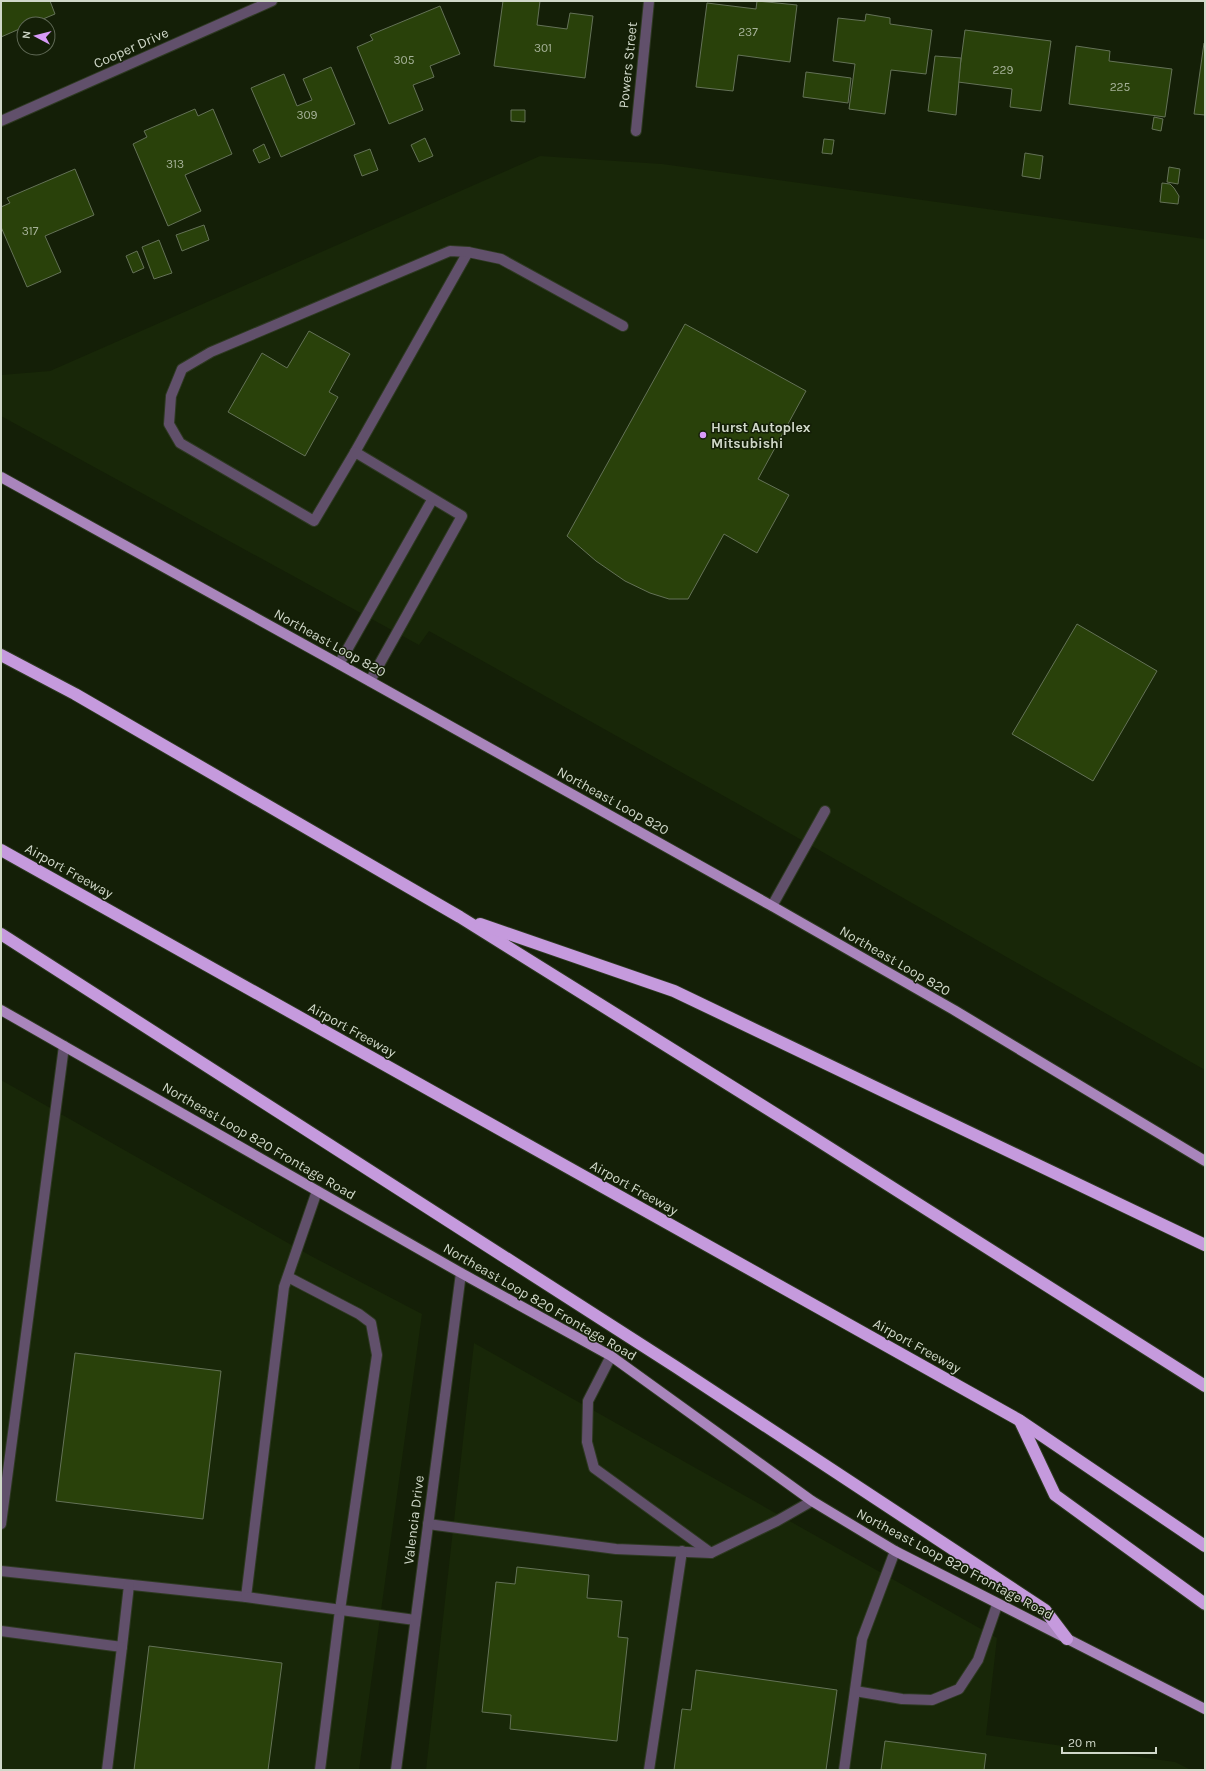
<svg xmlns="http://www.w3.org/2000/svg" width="1206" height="1771" font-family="Karla,sans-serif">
<rect width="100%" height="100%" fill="#141f07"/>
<g fill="#182708">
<polygon points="540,156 662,164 1205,239 1205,1070 756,814 429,631 419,645 1,416 1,375 50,371"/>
<polygon points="1,1080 311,1256 422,1314 359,1770 1,1770"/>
<polygon points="474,1343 997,1638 986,1735 1175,1762 1191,1770 426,1770"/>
</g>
<g fill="#29410a" stroke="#647257">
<polygon points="1,1 50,1 55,14 31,24 24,24 24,27 1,37"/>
<polygon points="503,1 540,1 537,25 567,29 570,13 593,16 585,78 494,66"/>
<polygon points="757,1 797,5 790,62 738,55 733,91 696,87 707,3 756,9"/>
<polygon points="440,6 460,54 430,66 434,77 413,85 423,110 389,124 357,47 373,40 370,35"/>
<polygon points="866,14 890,18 890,24 932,30 926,74 891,70 885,114 849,109 855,64 833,61 838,18 865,21"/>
<polygon points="965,30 1051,41 1041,111 1010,107 1012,89 958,82"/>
<polygon points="1204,43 1205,43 1205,115 1194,114"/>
<polygon points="1076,46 1110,51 1109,61 1172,69 1165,117 1069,104"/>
<polygon points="935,56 961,58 956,115 928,111"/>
<polygon points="331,67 355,124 281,157 251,88 284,74 297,106 312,100 303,79"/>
<polygon points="806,72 851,78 848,103 803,97"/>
<polygon points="195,109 198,116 213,109 232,154 185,175 201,211 168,226 133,144 147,137 144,131"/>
<polygon points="511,110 525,110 525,122 511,121"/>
<polygon points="1154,117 1163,119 1161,131 1152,129"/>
<polygon points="425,138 433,156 419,162 411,145"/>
<polygon points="824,139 834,140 832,154 822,153"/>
<polygon points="264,144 270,158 259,163 253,150"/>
<polygon points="370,149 378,170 362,176 354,155"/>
<polygon points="1025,153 1043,156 1040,179 1022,176"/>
<polygon points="1169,167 1180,169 1178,184 1167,182"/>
<polygon points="75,169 94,215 45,236 61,272 27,287 1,227 1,207 10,203 7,198"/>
<polygon points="1162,183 1170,184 1174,188 1179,196 1178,204 1160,202"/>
<polygon points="204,225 209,240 182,251 176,235"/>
<polygon points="159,240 172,273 154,279 142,247"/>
<polygon points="137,251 144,268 133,273 126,256"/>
<polygon points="685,324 806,391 758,479 789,495 757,553 724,534 688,599 669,599 650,593 625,581 596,561 567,536"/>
<polygon points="309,331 350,354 329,392 338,397 305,456 228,412 262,353 287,368"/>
<polygon points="1077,624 1157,671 1093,781 1012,734"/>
<polygon points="75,1353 221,1371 203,1519 56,1501"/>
<polygon points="517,1567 589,1575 587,1598 622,1601 618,1637 628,1638 617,1741 510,1729 511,1715 482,1712 496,1582 515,1584"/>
<polygon points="149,1646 282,1663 268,1770 134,1770"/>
<polygon points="696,1670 837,1690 826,1770 674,1770 682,1709 691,1710"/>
<polygon points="885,1741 986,1754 984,1770 881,1770"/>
</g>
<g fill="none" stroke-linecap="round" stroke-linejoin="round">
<g stroke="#2e3922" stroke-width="12">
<g id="minor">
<polyline points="1,121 272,1"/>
<polyline points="636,131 649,1"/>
<polyline points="355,452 468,252"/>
<polyline points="339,664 432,500"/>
<polyline points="370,681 462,516 355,452 314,521 180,443 169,424 171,396 182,369 211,352 450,251 468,252 501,259 623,326"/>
<polyline points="772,906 825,811"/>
<polyline points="288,1277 359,1314 371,1323 377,1355 340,1610 320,1770"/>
<polyline points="611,1356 588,1401 587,1442 594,1468 711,1553"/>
<polyline points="1,1524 64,1046"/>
<polyline points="428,1524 616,1549 711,1553 777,1521 812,1501"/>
<polyline points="1,1571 246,1597 284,1287 317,1191"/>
<polyline points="246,1597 415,1620"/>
<polyline points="1,1631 122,1647 129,1585"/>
<polyline points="855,1691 902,1699 932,1700 959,1689 978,1660 997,1605"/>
<polyline points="107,1770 122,1647"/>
<polyline points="396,1770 461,1273"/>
<polyline points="649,1770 682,1551"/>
<polyline points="844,1770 862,1639 895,1551"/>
</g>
</g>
<g stroke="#2e3922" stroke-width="12">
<g id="major">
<polyline points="1,477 339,664 772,906 954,1010 1205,1161"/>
<polyline points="1,1010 461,1273 611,1356 812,1501 895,1551 1205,1709"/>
</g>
</g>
<g stroke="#2e3922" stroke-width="14">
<g id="highway">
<polyline points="1,655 75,694 460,917 811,1136 1205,1386"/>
<polyline points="1,850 1019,1420 1205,1546"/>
<polyline points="480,924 674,991 1205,1245"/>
<polyline points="1,934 676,1367 1045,1610 1067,1639"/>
<polyline points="1020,1421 1055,1495 1205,1604"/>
</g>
</g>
<use href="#minor" stroke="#61506b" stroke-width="10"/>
<use href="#major" stroke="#a985bc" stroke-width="10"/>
<use href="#highway" stroke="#c59add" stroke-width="12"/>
</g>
<circle fill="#d89bf8" stroke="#141f07" stroke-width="1.5" cx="703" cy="435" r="4"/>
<g text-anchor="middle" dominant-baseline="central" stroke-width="3" stroke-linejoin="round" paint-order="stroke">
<g font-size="12" fill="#a6b299">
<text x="748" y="32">237</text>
<text x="543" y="48">301</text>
<text x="404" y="60">305</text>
<text x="1003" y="70">229</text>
<text x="1120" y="87">225</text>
<text x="307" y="115">309</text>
<text x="175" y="164">313</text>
<text x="30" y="231">317</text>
</g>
<g font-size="14" fill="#d0d8c9" stroke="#141f07">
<text transform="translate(131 48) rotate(-24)">Cooper Drive</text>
<text transform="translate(628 65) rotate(-84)">Powers Street</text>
<text transform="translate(330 643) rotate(29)">Northeast Loop 820</text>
<text transform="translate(613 801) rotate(29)">Northeast Loop 820</text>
<text transform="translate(69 871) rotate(29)">Airport Freeway</text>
<text transform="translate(895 961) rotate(30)">Northeast Loop 820</text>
<text transform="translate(352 1030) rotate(29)">Airport Freeway</text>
<text transform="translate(259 1141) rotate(30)">Northeast Loop 820 Frontage Road</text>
<text transform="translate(634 1188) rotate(29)">Airport Freeway</text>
<text transform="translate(540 1302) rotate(30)">Northeast Loop 820 Frontage Road</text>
<text transform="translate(917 1346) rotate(29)">Airport Freeway</text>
<text transform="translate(414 1520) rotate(-83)">Valencia Drive</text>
<text transform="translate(955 1564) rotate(28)">Northeast Loop 820 Frontage Road</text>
</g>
<g font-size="14" font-weight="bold" fill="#d0d8c9" stroke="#141f07" text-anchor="start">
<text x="711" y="427">Hurst Autoplex<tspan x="711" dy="16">Mitsubishi</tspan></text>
</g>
</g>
<rect width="1206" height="1771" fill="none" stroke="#d0d8c9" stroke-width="4"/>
<g transform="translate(36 36) rotate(277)"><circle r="19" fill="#141f07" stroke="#5f6955"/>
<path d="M0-3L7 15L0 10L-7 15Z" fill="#d89bf8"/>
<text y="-6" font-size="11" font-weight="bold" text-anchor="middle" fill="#d0d8c9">N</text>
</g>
<path d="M1062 1747v6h94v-6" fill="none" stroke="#d0d8c9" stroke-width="2"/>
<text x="1068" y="1747" font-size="12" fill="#d0d8c9" stroke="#141f07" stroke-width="3" paint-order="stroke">20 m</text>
</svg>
